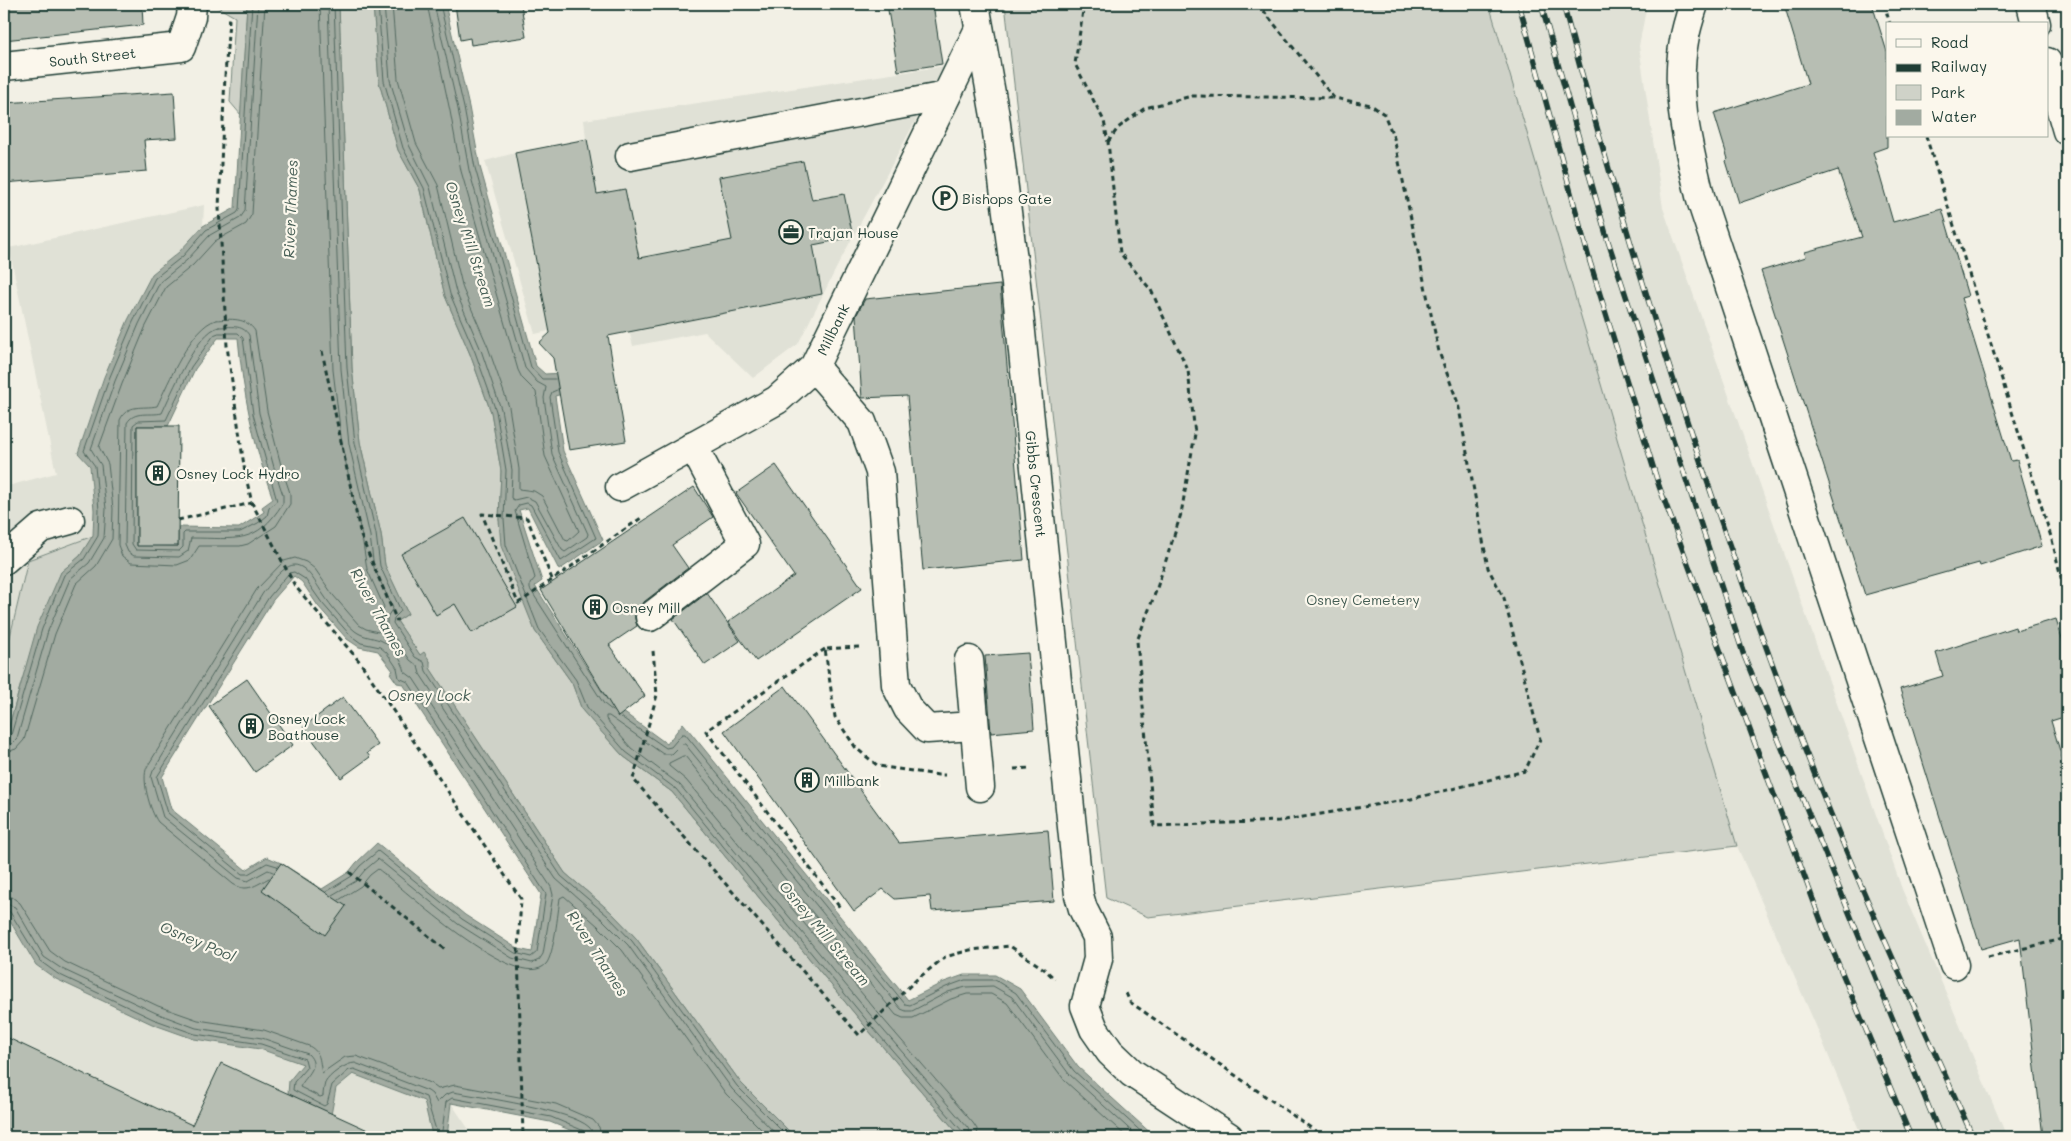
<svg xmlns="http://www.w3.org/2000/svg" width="2071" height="1141" font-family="Mali,sans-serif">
<rect width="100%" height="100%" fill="#f2f0e5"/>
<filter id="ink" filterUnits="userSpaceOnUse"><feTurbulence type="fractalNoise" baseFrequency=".02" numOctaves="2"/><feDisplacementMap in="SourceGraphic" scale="10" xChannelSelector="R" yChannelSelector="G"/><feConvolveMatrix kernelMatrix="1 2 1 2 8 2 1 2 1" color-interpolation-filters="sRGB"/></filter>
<g filter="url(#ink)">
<g fill="#e0e1d6">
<polygon points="1489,4 1647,4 1639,46 1663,208 1902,889 2007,1137 1862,1137 1817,1028 1737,846"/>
<polygon points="945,66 841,259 798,344 753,378 705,332 633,346 625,314 535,334 485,161 515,153 586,139 584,120"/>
<polygon points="204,205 203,226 179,252 152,274 128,320 104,377 78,453 90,466 94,510 93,536 28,560 4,662 4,487 56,473 9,248"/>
<polygon points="4,911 36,965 56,979 152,1024 194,1039 260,1049 303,1064 289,1081 331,1114 336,1088 353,1074 424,1101 432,1134 442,1137 4,1137"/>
<polygon points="451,1103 474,1137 447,1137"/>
</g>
<g fill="#cfd2c8" stroke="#77887e">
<polygon points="216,4 247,4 241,115 230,102 235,17 216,6"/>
<polygon points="339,4 373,4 379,82 398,150 420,190 445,296 470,354 491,412 501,471 499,520 535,631 572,683 582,710 623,756 672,792 869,1031 961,1137 793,1136 741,1083 636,938 611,912 565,873 429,667 430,661 420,655 397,621 408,614 385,566 381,534 360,442 352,368"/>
<polygon points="1005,4 1489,4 1737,846 1148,917 1106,898"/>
<polygon points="93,536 80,556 61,572 21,683 4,744 4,662 28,560"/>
</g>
<g fill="#a2aba1" stroke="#6e7f75" fill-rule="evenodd">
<path d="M247,4h92l13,364 8,74 21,92 4,31 23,49 -11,7 23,34 4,-3 6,9v7l135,205 46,39 25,26 105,145 54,54h-208l-37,-15 -99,-19 -4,34 -15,-2 -8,-34 -71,-27 -17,14 -5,27 -43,-21 1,-13 14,-17 -43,-15 -66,-10 -42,-15 -96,-45 -20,-14 -32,-54v-167l33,-117 24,-55 19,-16 13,-21 1,-25 -4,-44 -12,-13 26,-76 24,-57 24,-46 27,-22 24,-26 32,-18zM218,338h20c5,55 16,109 35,161l-11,8 2,5 -25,16 -61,-1v19l-41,-1v-119h31l27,-57zM294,576l8,6 16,24 29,33 12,8 19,4 15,20 -3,2 7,10 6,1 138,210 -9,58 -14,-3 -53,-34 -88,-72 -21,20 -7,9 -27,17 -41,-26 -14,-6 -21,13 -75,-61 -9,-32 111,-177z"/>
<polygon points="373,4 445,4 469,107 480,167 536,366 545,374 613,370 577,390 555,396 563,451 603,540 559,570 528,508 519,510 542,581 535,586 608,701 667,744 683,723 908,1000 944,982 964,975 995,975 1020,989 1078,1067 1155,1137 961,1137 869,1031 672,792 623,756 588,717 582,710 572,683 535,631 501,546 499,520 501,471 491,412 470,354 445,296 420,190 398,150 379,82"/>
</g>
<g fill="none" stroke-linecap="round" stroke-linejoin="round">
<g stroke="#536960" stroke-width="1">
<polyline points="328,4 341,369 349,444 370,536 374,568 393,608 387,617 387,626 410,660 418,666 420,674 556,879 603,920 628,945 732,1089 779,1137"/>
<polyline points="334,4 347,368 355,443 376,534 380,566 401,611 394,618 393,623 415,657 424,662 426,671 561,876 608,916 632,941 737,1086 788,1137"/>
<polyline points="378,4 384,81 403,148 424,188 450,294 475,352 496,411 506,470 504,519 506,545 539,629 576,680 587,707 592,713 626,752 676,789 873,1028 963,1132 964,1137"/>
<polyline points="384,4 390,80 409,145 430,187 456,292 481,350 501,409 512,470 511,498 514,500 527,497 535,501 562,550 565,552 587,537 588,534 552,454 544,398 546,387 537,382 525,368 469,170 458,109 434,4"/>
<polyline points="392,4 398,79 416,143 438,185 463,289 488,347 509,407 519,469 519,489 534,491 542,496 565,540 568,541 579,531 545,456 536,392 522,378 518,370 461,171 450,111 427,4"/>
<polyline points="440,4 464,108 475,168 531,367 542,379 555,379"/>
<path d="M216,320c15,-1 30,-3 39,11l12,80 15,58 8,24v11l-14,22 -28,18 -8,2h-41l-9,14 -13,5 -46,-2 -9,-7 -4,-11 2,-125c8,-17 22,-11 37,-14 11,-22 34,-80 59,-86z"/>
<path d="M219,327c12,0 23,-3 30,8l10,78 16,58 8,24v8c-27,43 -47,35 -92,35l-3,13 -9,6 -45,-1 -6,-4 -3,-7 2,-122c7,-13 23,-7 35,-10 9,-19 35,-82 57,-86z"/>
<polygon points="219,333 238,333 243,338 253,414 277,501 269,508 267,516 258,523 240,532 185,532 183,534 183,547 179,551 136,550 132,544 133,425 138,421 166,420 191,367 214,335"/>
<polyline points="557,390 552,392 550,397 558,452 596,538 561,561 531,505 527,503 519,505 515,511 535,578 530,584 530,589 604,704 613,711"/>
<polyline points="621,717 666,748 671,747 682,734 685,734 905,1004 910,1005 946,987 965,980 995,980 1016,993 1074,1071 1147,1137"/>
<polyline points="4,739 8,739 11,735 42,629 64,575 84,559 98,536 99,510 95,466 84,451 109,379 133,322 155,278 183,256 206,230 237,213 239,210 252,4"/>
<polyline points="4,746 11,744 17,738 48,631 70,579 89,563 104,538 106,509 101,465 91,449 115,381 139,324 160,282 187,260 210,235 240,218 245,211 258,4"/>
<polyline points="4,753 16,749 24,740 55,634 76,584 96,566 112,539 113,509 108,464 99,447 122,384 145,328 166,287 193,265 215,241 246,224 252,214 265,4"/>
<polyline points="277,866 267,863 248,874 242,874 168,813 157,777 269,597 289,573 294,572 305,579 322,603 350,635 361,643 380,647 387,653 397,668 399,678 408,682 546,894 537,952 531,957 515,953 462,919 378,851 360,866 352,876 326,892"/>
<path d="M273,872l-5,-2 -20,11 -10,-3 -75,-61 -12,-40 2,-6 110,-178c7,-8 19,-27 31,-28 13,0 22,19 29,29 8,12 20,27 32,37 8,6 16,6 25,9 11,4 23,21 25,32l8,6 138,209 2,8 -10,59 -4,6 -7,3 -20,-5 -54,-34 -80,-65 -13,11 -9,11 -24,14"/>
<path d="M269,878c-13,7 -22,15 -36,6l-75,-62c-8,-11 -17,-43 -11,-55l110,-178 27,-28 11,-3 11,4 9,7 18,26 26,30 7,4 12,3 2,-2 -1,-11 5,-12 -17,-38 -5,-32 -20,-92 -9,-75 -13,-366"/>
<path d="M4,896l8,1 8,6 30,48 15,11 93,44 40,14 66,10 45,16c13,7 10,16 13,27l23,-16 11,-1 74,27 8,6 17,-4 101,19 37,16 6,7 2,10"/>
<path d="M339,900l22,-14 9,-11 8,-6c25,19 139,126 168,95 8,-9 12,-52 14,-66l4,-2 34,30 24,24 104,144 43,43"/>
<path d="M4,903l11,4 29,50 18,12 94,44 40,15 66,10 46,16c13,13 -2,21 -8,33l20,10 3,-1c0,-4 1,-9 2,-13 4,-8 21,-20 30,-20l73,28 4,3 5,9 8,-8 8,-3c27,5 118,18 136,35 3,3 4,6 4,10"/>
<polyline points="4,909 10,912 40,961 58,974 153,1019 195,1034 261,1044 305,1059 307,1067 294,1082 293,1090 324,1106 327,1104 332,1085 349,1070 354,1069 426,1097 436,1130 439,1133 442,1131 446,1102 452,1098 551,1117 584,1131 587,1137"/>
<polyline points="971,1137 968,1128 878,1024 680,785 631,748 606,719 606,716 609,716 663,754 672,754 682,744 685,744 901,1009 906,1011 912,1011 948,992 966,987 993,986 1012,997 1069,1074 1138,1137"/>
<polyline points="978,1137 977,1129 973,1123 883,1019 686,780 669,766 669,763 683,756 685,756 896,1015 903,1018 913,1018 951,999 967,994 991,994 1007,1003 1065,1081 1127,1137"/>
</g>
</g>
<g fill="#b7beb3" stroke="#1f3d34">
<polygon points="4,4 142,4 143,25 4,40"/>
<polygon points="455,4 521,4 526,37 471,45 470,38 460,40"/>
<polygon points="887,4 933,4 942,64 898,71"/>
<polygon points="1784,4 1872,4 1887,52 1887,147 1873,152 1893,222 1942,209 1968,296 1961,298 2011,461 2017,460 2042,546 1980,566 1979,563 1865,595 1761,271 1806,257 1805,252 1862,237 1838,170 1739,203 1726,161 1728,159 1714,113 1808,84"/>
<polygon points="174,92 177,138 144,140 147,171 4,183 4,103"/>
<polygon points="587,139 597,194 625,189 639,258 732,240 719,177 803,161 812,200 844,194 853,237 813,245 822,294 608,336 626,441 569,450 553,358 539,343 550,333 515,153"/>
<polygon points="1000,285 1024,560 923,570 907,396 862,398 856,316 865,299"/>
<polygon points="137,426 179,426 178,546 137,546"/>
<polygon points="776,465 862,588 756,661 728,622 794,576 736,493"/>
<polygon points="694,487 713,517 672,545 688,568 640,605 635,612 635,619 637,626 609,645 645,696 618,717 541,590"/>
<polygon points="465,518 517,607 472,633 455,604 436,615 401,554"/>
<polygon points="707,593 740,641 705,665 673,619"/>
<polygon points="2056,619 2067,654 2067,716 2051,721 2067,774 2067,1137 2043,1137 2020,938 1981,949 1900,689 1943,676 1936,653 2015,627 2016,631"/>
<polygon points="1028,653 1034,729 991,733 985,656"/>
<polygon points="247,679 293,745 255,772 209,706"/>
<polygon points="785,686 899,843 1048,830 1054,901 932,911 930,896 895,899 883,889 854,911 724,731"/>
<polygon points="343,697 378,745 367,753 370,757 341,778 303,727"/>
<polygon points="281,863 346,906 325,935 262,890"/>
<polygon points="4,1036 192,1125 221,1063 383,1137 4,1137"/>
</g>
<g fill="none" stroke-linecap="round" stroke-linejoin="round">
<g stroke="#1f3d34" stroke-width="31">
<g id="minor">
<path id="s1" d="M975,4l20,112 21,168 63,611 4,14 14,28 1,22 -13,47 9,23 16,23 22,21 97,64"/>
<path d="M1694,4c-4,12 -8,24 -10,37 -10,54 5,107 17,159l253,765"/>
<polyline points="2031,4 2036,24"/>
<polyline points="2047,62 2067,131"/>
<path id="s2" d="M4,66l177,-19 10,-30 1,-13"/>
<polyline points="630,156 946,96"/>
<polyline points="814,367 862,422 880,472 896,685 908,709 927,729 974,726"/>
<path id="s3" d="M620,487l157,-87 37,-33 165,-338"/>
<polyline points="4,560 41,528 70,520"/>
<polyline points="650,617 745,544 693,446"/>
<polyline points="969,660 980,787"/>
</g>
</g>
<g stroke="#1f3d34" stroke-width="3" stroke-dasharray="5 4" stroke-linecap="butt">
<polyline points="1084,4 1075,64 1104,121 1108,142 1120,253 1151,290 1188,370 1195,434 1181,514 1156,591 1137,641 1154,826 1279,821 1411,799 1525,771 1540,739 1504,598 1488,568 1458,403 1439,352 1394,138 1384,114 1371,105 1334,98 1258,4"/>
<polyline points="1884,4 1890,24"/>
<polyline points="227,20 229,20 225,76 219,208 227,346 245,473 252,503 295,586 360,662 521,899 518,949 523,1137"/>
<polyline points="1926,136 2052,540 2067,602"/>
<polyline points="1108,142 1118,128 1145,108 1192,96 1333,98"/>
<polyline points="322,351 361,536 397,621"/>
<polyline points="178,520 252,503"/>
<polyline points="552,579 527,518 482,514 518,603 523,600 641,518"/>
<polyline points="859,647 825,649 835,717 856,748 878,766 938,775 945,775"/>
<polyline points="825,649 706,731 841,909"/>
<polyline points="653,651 657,695 633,779 859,1035 916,980 945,957 970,950 1010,946 1044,969 1055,979"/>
<polyline points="1014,769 1030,768"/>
<polyline points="349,872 445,949"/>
<polyline points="1988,957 2067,938"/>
<polyline points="1126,993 1130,1002 1324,1137"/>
</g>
<use href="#minor" stroke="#fbf7ec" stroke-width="28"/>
<g stroke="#1f3d34" stroke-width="5.5">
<g id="rail">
<polyline points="1519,4 1590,262 1659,486 1827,937 1911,1137"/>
<polyline points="1541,4 1607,238 1743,653 1941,1137"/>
<path d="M1563,4c60,226 131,451 213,670 58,158 128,310 197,463"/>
</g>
</g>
<use href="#rail" stroke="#fbf7ec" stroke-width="4" stroke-dasharray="11" stroke-linecap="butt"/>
</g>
</g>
<defs>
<g id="parking-ring" transform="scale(1.25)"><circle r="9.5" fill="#fbf7ec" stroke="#1f3d34" stroke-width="1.5"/><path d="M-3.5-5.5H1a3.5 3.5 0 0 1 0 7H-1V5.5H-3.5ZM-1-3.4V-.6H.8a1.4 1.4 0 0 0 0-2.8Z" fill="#1f3d34"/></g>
<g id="office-ring" transform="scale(1.25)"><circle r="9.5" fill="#fbf7ec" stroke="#1f3d34" stroke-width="1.5"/><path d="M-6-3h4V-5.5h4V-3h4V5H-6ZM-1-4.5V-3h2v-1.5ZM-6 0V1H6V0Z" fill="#1f3d34"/></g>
<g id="building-ring" transform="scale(1.25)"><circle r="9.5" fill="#fbf7ec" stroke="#1f3d34" stroke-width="1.5"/><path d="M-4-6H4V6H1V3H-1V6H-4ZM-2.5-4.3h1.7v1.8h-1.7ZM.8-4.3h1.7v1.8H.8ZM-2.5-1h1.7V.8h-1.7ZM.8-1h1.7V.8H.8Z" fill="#1f3d34"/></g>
</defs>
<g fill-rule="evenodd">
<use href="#parking-ring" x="945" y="198"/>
<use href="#office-ring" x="791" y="232"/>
<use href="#building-ring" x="158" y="473"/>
<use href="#building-ring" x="595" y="607"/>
<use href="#building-ring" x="251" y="726"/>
<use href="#building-ring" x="807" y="780"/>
</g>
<g text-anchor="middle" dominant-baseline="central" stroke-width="4.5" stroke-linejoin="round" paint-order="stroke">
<g font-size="14" fill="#1f3d34" stroke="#fbf7ec">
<text stroke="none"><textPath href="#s2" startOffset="89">South Street</textPath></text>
<text stroke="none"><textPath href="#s3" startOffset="271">Millbank</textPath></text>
<text stroke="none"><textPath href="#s1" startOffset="484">Gibbs Crescent</textPath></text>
</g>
<g font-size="14" fill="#1f3d34" stroke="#fbf7ec" text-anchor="start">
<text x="962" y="198">Bishops Gate</text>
<text x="808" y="232">Trajan House</text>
<text x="176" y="473">Osney Lock Hydro</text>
<text x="612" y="607">Osney Mill</text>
<text x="268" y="718">Osney Lock<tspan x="268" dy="16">Boathouse</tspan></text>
<text x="824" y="780">Millbank</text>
</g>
<g font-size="14" fill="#425b52" stroke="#fbf7ec">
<text x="1363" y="599">Osney Cemetery</text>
</g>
<g font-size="15" font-style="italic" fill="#465e55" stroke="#fbf7ec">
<text transform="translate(290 209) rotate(-88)">River Thames</text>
<text transform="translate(471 244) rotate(72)">Osney Mill Stream</text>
<text transform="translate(379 612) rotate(61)">River Thames</text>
<text x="429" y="695">Osney Lock</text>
<text transform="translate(825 933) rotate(50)">Osney Mill Stream</text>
<text transform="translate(198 941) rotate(23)">Osney Pool</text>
<text transform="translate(598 953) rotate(57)">River Thames</text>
</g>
</g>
<rect width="2071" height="1141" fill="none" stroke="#fbf7ec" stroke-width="20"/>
<rect x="10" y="10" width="2051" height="1121" fill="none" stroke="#1f3d34" stroke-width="2" filter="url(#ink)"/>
<rect x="1886" y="22" width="162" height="115" fill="#fbf7ec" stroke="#a3ada2"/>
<rect x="1896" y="39" width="25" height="8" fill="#fbf7ec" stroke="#a3ada2"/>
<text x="1931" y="48" font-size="15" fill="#1f3d34">Road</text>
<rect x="1896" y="64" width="25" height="8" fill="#1f3d34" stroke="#a3ada2"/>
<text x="1931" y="72" font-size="15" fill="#1f3d34">Railway</text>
<rect x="1896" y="85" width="25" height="15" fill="#cfd2c8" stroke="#a3ada2"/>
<text x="1931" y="98" font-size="15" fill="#1f3d34">Park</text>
<rect x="1896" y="110" width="25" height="15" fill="#a2aba1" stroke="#a3ada2"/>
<text x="1931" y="122" font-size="15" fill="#1f3d34">Water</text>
</svg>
